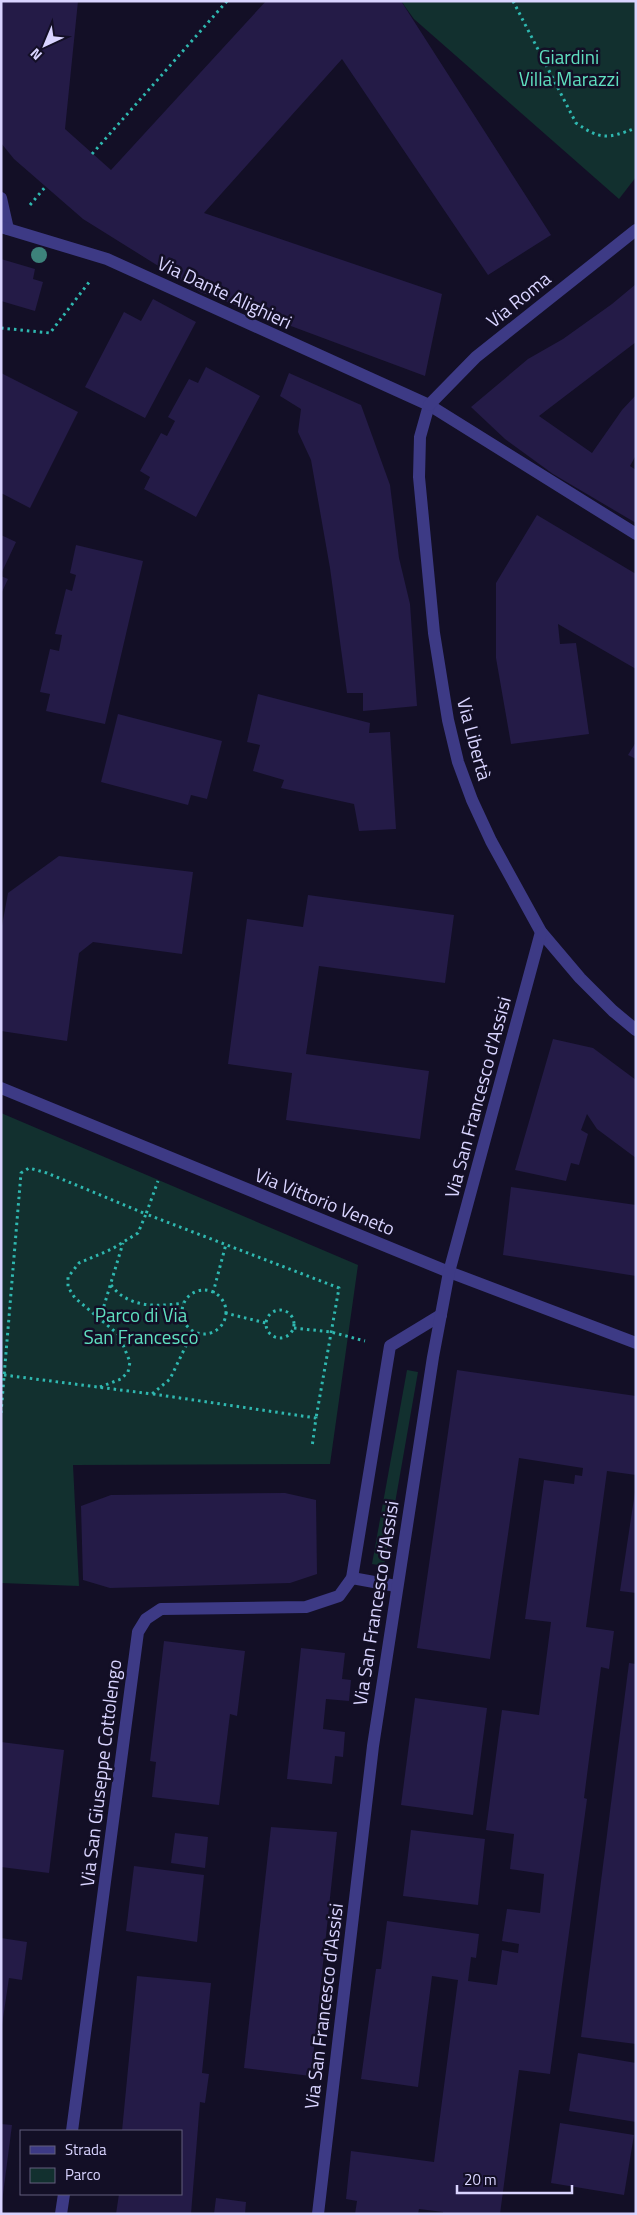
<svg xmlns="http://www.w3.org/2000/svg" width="637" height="2215" font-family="'Titillium Web',sans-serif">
<rect width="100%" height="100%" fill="#130f26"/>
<g fill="#12302f">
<polygon points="401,1 636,1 636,177 619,199 414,19"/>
<polygon points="1,1113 358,1265 330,1464 73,1465 79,1586 1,1583"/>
<polygon points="407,1370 418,1372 384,1566 372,1564"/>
</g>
<g fill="#241b47">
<polygon points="1,1 78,1 65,129 111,170 266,1 401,1 551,235 488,275 342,59 204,213 442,294 425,376 200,292 83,219 14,159 1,143"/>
<polygon points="1,259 35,269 33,279 43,282 35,311 1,301"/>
<polygon points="636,284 636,342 539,416 592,453 622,410 636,395 636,455 630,466 636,470 636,523 553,474 505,439 471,407 528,359 563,339 612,304"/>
<polygon points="153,299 196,322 145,418 85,387 124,312 141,321"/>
<polygon points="206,367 260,396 196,517 144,489 150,477 140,471 161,433 167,436 175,421 168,417 189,379 198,383"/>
<polygon points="1,373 78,412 30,508 1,493"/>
<polygon points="289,373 361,405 390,485 399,558 410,604 417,706 363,711 363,693 347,693 330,568 311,460 298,432 301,409 280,396"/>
<polygon points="537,515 636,574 636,669 558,624 560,644 576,643 589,734 511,744 496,658 496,583"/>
<polygon points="1,535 16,542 1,574"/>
<polygon points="76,545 143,561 105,724 46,711 50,694 40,692 50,649 59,651 62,635 55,634 66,589 72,591 76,575 70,573"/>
<polygon points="1,576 8,579 1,594"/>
<polygon points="258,694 370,723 369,733 390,732 396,829 359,831 354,804 281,788 284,780 253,771 260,745 247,742"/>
<polygon points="118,714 222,741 207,799 191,795 188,805 101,782"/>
<polygon points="636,742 636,759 628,755"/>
<polygon points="59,856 193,872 182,954 93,942 79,953 67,1041 1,1031 1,931 8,893"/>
<polygon points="308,895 454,915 445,983 319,966 306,1054 429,1071 420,1139 286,1120 292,1073 228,1064 247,919 303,927"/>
<polygon points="553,1039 593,1048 636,1080 636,1158 597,1129 587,1114 581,1130 588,1134 579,1165 571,1163 566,1181 515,1170"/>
<polygon points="511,1187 636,1205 636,1276 503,1255"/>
<polygon points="457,1370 636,1396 636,1475 607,1471 586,1627 614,1631 609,1669 601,1667 584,1798 587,1799 550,2074 519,2070 500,2214 443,2214 443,2212 419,2209 418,2214 355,2214 357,2201 346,2199 351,2151 434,2162 458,1980 432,1976 418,2087 361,2079 376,1969 381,1969 387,1921 479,1934 476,1958 471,1957 468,1981 497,1985 502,1950 518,1953 519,1944 502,1941 507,1909 540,1913 544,1874 510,1869 514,1834 486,1830 502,1710 539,1715 551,1622 525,1619 544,1480 574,1484 575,1475 582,1476 583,1468 519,1458 490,1659 417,1648"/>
<polygon points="635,1492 636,1492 636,1593 620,1591"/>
<polygon points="285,1493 316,1500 317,1574 290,1583 110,1588 83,1580 81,1506 111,1495"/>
<polygon points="164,1641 245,1651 237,1716 230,1714 219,1805 152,1797 156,1762 150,1761"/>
<polygon points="301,1648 345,1653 342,1679 351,1680 349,1701 326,1699 323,1729 345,1732 343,1757 335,1756 332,1784 287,1779"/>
<polygon points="629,1663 636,1664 636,2044 581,2037"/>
<polygon points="415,1698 487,1708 473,1815 401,1805"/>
<polygon points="1,1742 64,1750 49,1873 1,1867"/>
<polygon points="271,1827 337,1832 311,2076 244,2068"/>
<polygon points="411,1830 485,1839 478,1905 403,1896"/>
<polygon points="175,1833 208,1837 205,1868 171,1863"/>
<polygon points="134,1866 204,1875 197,1942 126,1931"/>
<polygon points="1,1938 27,1942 22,1980 9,1978 2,2025"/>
<polygon points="137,1976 211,1983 202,2073 209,2074 205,2103 200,2102 191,2214 116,2214 119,2194 181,2194 181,2131 122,2131"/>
<polygon points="578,2053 636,2063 636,2122 569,2111"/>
<polygon points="560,2123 634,2135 624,2195 551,2183"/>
<polygon points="1,2124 12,2125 2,2202 1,2202"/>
<polygon points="216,2198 246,2202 245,2214 214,2214"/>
</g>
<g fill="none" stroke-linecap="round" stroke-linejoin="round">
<g stroke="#2fb8b0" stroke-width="3" stroke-dasharray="2.5 4" stroke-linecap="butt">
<path d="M513,1l63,122c25,17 31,16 60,5"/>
<polyline points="92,154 227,1"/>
<polyline points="30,205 46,186"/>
<polyline points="1,328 50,333 90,281"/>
<path d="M111,1285c17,23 46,22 72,18"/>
<circle cx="204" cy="1312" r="22"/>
<polyline points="213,1293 226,1244"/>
<circle cx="280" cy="1324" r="14"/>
<polyline points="225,1313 266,1323"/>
<polyline points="100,1319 123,1243"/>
<polyline points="294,1328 331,1332 365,1341"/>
<polyline points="4,1375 152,1394 170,1379 193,1331"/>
<polyline points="100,1387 121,1379 128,1372 130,1362 119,1335 75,1298 68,1287 68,1277 79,1263 112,1249 138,1233 146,1214 339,1288 316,1418"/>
<polyline points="153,1394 316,1418 312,1447"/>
<polyline points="1,1413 21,1173 29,1168 47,1173 146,1214 158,1181"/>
</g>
<polyline stroke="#3d3a85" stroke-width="12" points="352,1578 396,1586"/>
<g stroke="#3d3a85" stroke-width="12">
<polyline points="1,198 8,229"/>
<polyline points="1,227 107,259 429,405 636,534"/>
<polyline points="429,405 420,437 419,477 434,633 448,720 458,762 472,800 491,841 541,932 580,978 613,1011 636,1030"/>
<polyline points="429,405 476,357 636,230"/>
<polyline points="1,1088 449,1272 636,1343"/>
<polyline points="72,2131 138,1632 146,1619 161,1609 306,1607 339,1596 352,1578 390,1346 441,1315"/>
<polyline points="61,2214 64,2194"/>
<polyline points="318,2214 373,1746 433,1357 449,1272 541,932"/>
</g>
</g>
<circle fill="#3d827b" cx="39" cy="255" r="8"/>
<g text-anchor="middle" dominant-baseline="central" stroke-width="5" stroke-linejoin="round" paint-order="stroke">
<g font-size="19" fill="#5fe0c0" stroke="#130f26">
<text x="569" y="56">Giardini<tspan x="569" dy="22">Villa Marazzi</tspan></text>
<text x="141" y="1314">Parco di Via<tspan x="141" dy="22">San Francesco</tspan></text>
</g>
<g font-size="19" fill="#d9d4ff" stroke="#130f26">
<text transform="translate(225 292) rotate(25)">Via Dante Alighieri</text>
<text transform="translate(518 299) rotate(-39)">Via Roma</text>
<text transform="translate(475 739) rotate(75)">Via Libertà</text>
<text transform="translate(477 1097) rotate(-75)">Via San Francesco d'Assisi</text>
<text transform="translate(325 1201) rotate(22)">Via Vittorio Veneto</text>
<text transform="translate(375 1603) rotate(-81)">Via San Francesco d'Assisi</text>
<text transform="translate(100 1773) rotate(-83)">Via San Giuseppe Cottolengo</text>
<text transform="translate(323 2006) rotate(-83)">Via San Francesco d'Assisi</text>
</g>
</g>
<rect width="637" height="2215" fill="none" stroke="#d9d4ff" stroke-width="5"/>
<rect x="20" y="2130" width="162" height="65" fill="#130f26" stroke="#625e7d"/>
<rect x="30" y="2146" width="25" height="8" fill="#3d3a85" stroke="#625e7d"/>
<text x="65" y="2155" font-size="15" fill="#d9d4ff">Strada</text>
<rect x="30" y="2168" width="25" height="15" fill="#12302f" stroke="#625e7d"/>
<text x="65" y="2180" font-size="15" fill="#d9d4ff">Parco</text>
<g transform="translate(45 45) rotate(224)" stroke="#130f26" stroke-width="4" paint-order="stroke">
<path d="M0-4L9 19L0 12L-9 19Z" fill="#d9d4ff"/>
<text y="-8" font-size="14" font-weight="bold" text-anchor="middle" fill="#d9d4ff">N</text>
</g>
<path d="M457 2185v8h115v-8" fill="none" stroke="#d9d4ff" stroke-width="2.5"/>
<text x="464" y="2185" font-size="15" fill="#d9d4ff" stroke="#130f26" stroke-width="4" paint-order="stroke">20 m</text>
</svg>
